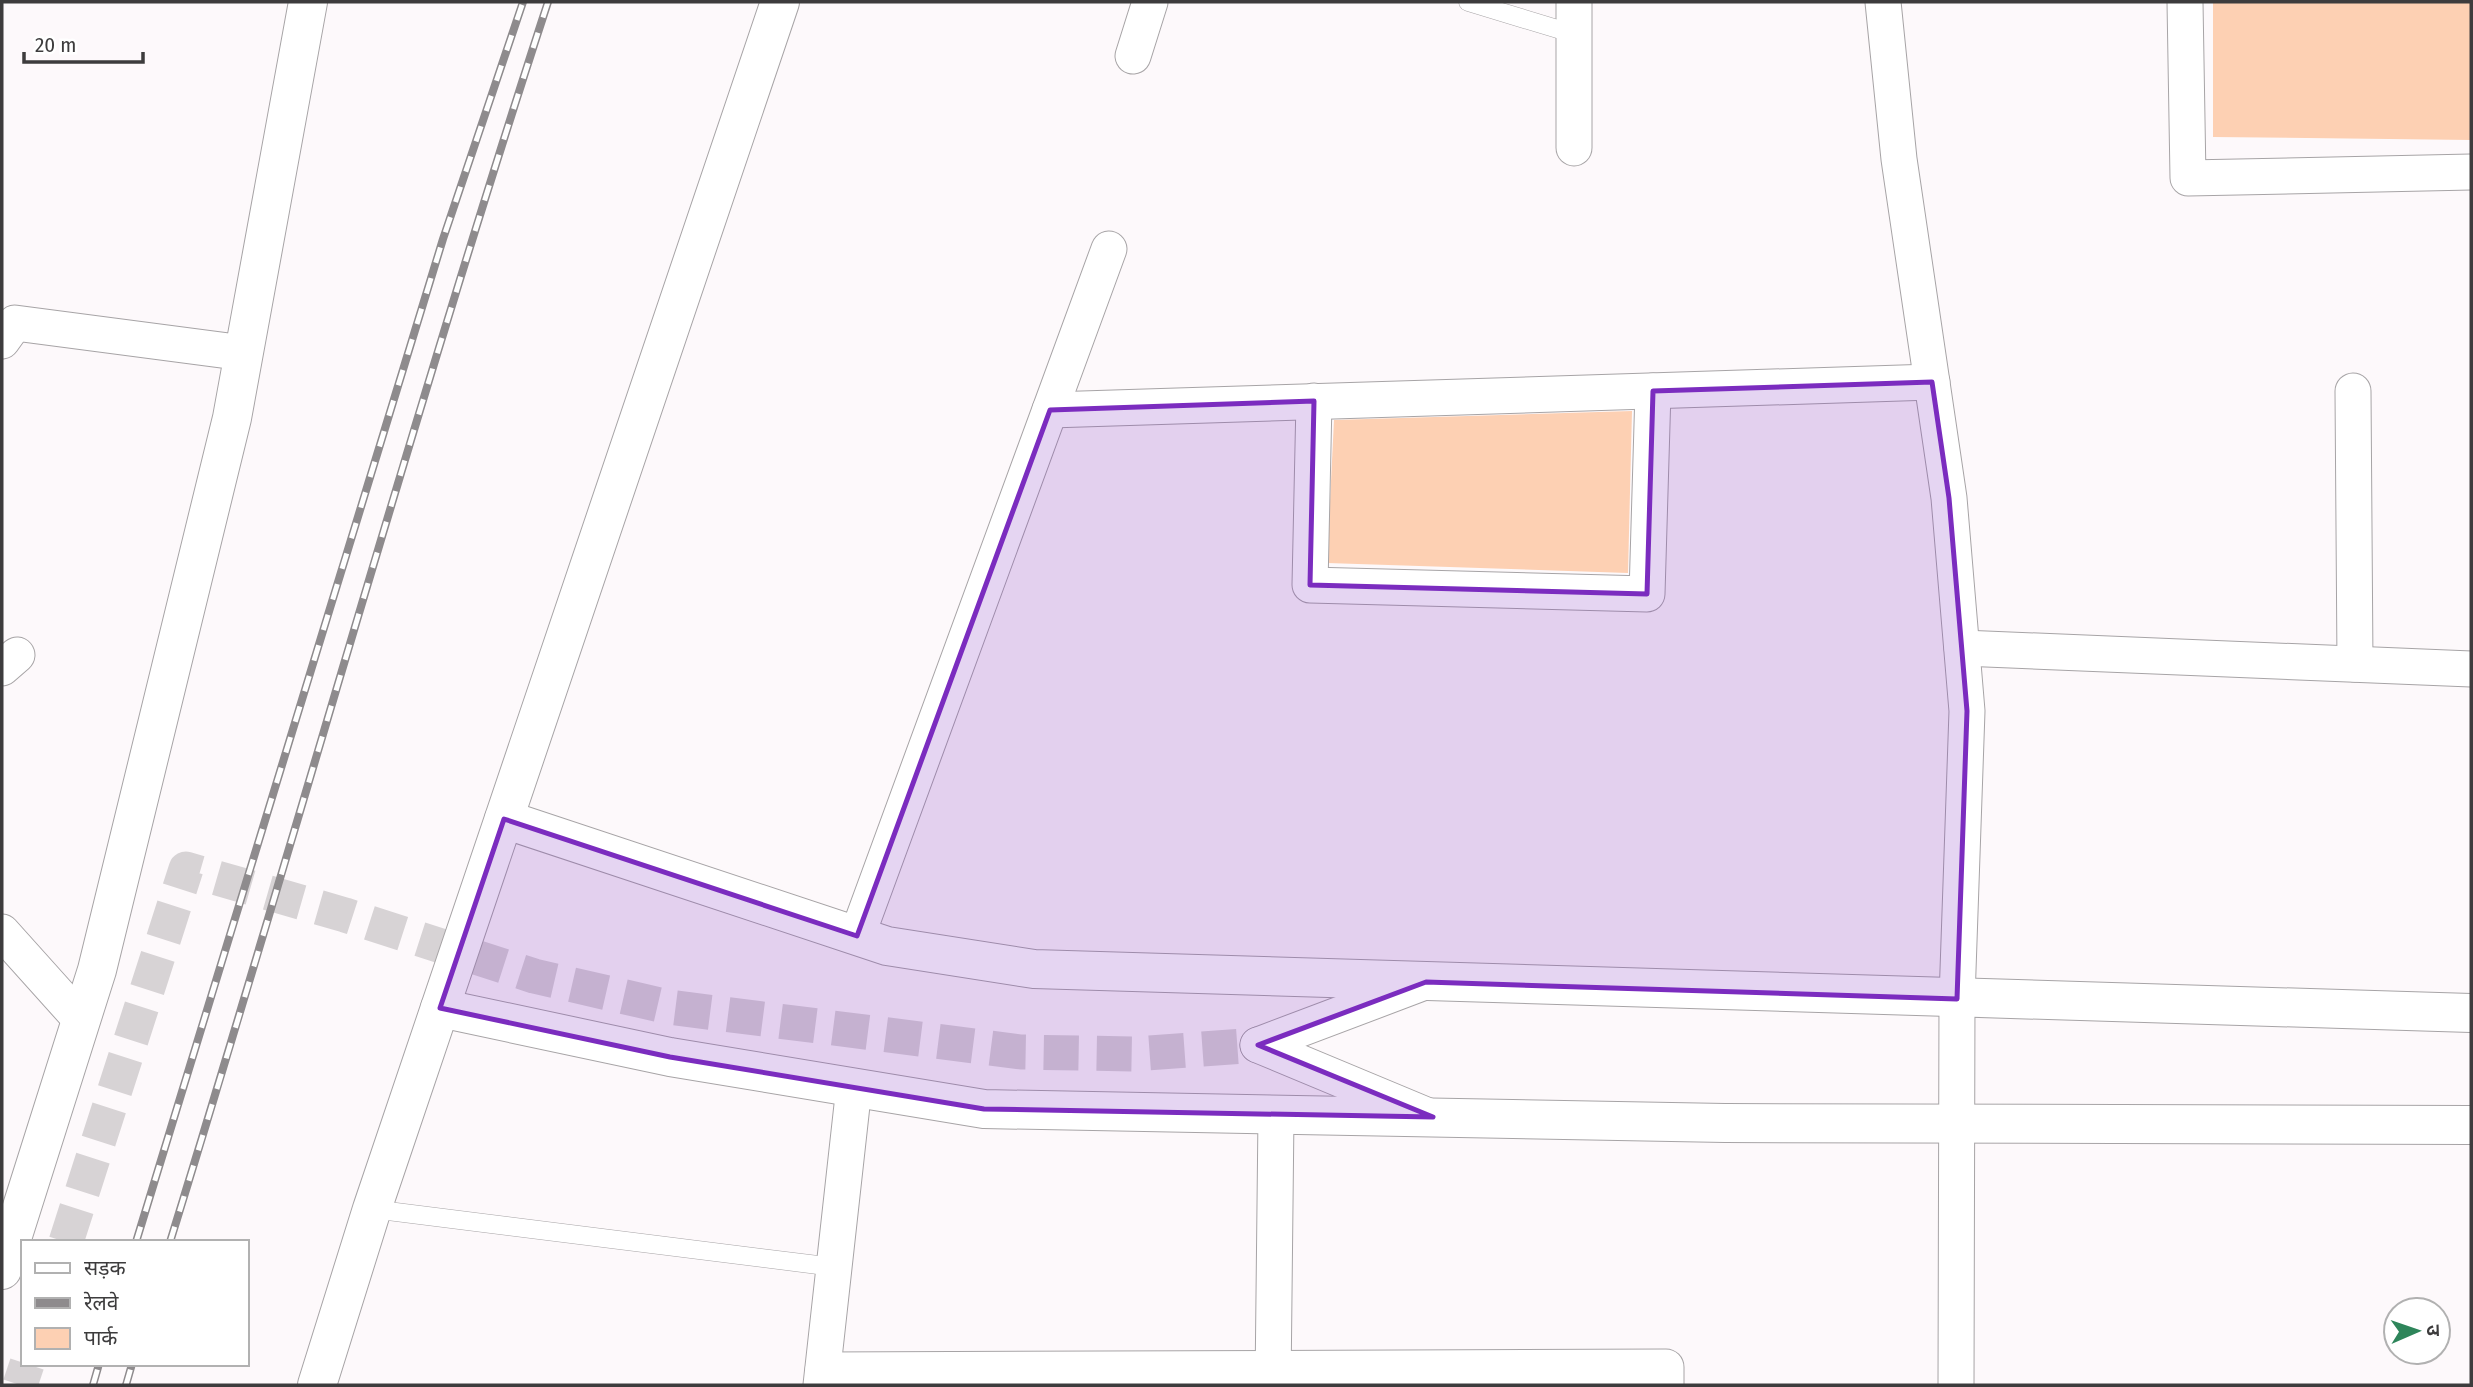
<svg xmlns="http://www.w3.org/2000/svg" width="2473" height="1387" font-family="'Fira Sans Condensed','Noto Sans Devanagari',sans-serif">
<rect width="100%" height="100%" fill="#fdf9fb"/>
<g fill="#fdd0b3">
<polygon points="2213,2 2471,2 2471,140 2213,137"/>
<polygon points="1632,411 1628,573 1327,563 1334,420"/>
</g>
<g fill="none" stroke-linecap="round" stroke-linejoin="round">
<g stroke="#d7d3d5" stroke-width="35" stroke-dasharray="35 18" stroke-linecap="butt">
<polyline points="66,1242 186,869 345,915 534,976 669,1007 1021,1052 1134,1054 1258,1045"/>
<polyline points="20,1385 27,1364"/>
</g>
<g stroke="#a7a4a6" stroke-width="19">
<g id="lane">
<polyline points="1468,2 1574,34"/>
<polyline points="372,1209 834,1267"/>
</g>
</g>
<g stroke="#a7a4a6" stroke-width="37">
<g id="street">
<polyline points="1883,2 1899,159 1949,498 1967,711 1957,999 1956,1385"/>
<polyline points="2185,2 2188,178 2471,172"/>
<polyline points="1133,56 1150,2"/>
<polyline points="1574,148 1574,2"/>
<polyline points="2,341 15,323 244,353"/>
<polyline points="2353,391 2355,664"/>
<polyline points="1314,401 1310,585 1647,594 1653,391"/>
<polyline points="1050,410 1932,382"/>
<polyline points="1962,648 2471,669"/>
<polyline points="2,668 17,655"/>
<polyline points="2,932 81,1020"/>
<polyline points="857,936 1109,249"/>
<polyline points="1258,1045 1426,1115"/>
<polyline points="1258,1045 1425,982"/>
<polyline points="823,1370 1666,1367 1666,1385"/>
<polyline points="821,1385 854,1087"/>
<polyline points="1273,1385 1276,1115"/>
</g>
</g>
<g stroke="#a7a4a6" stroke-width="40">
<g id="secondary">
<polyline points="504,819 887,946 1034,969 2471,1013"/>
<polyline points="440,1008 670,1057 984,1109 1725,1123 2471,1125"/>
<polyline points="2,1270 97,970 232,418 308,2"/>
<polyline points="317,1385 372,1209 780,2"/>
</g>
</g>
<use href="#lane" stroke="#fff" stroke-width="18"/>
<use href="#street" stroke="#fff" stroke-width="35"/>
<use href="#secondary" stroke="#fff" stroke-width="38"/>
<g stroke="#8e8b8d" stroke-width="8">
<g id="rail">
<polyline points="136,1242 443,239 523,2"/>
<path d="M170,1242c128,-413 244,-830 378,-1240"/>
<polyline points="93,1385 99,1364"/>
<polyline points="126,1385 132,1364"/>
</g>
</g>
<use href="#rail" stroke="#fff" stroke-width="5" stroke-dasharray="16" stroke-linecap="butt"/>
</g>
<path fill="#7b2cbf" fill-opacity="0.2" stroke="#7b2cbf" stroke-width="5" stroke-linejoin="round" d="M1932,382l17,116 18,213 -10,288 -531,-17 -168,63 175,72 -449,-8 -314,-52 -230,-49 64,-189 353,117 193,-526 264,-9 -4,184 337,9 6,-203z"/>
<rect width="2473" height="1387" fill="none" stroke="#3d3c3d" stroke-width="7"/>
<rect x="21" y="1240" width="228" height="126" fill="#ffffff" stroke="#b1b1b1" stroke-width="2"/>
<rect x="35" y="1263" width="35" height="10" fill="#ffffff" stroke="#b1b1b1" stroke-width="2"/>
<text x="84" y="1275" font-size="21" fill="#3d3c3d">सड़क</text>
<rect x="35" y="1298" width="35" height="10" fill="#8e8b8d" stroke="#b1b1b1" stroke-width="2"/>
<text x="84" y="1310" font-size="21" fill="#3d3c3d">रेलवे</text>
<rect x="35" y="1328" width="35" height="21" fill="#fdd0b3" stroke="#b1b1b1" stroke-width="2"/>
<text x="84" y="1345" font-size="21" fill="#3d3c3d">पार्क</text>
<g transform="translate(2417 1331) rotate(88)"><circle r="33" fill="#ffffff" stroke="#b1b1b1" stroke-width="2"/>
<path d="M0-5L12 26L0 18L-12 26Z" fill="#2e855a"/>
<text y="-10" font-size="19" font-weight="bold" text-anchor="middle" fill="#3d3c3d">उ</text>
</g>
<path d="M24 52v10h119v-10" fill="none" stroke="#3d3c3d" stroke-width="3.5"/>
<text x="35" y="52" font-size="21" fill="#3d3c3d" stroke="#ffffff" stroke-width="5" paint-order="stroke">20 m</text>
</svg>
